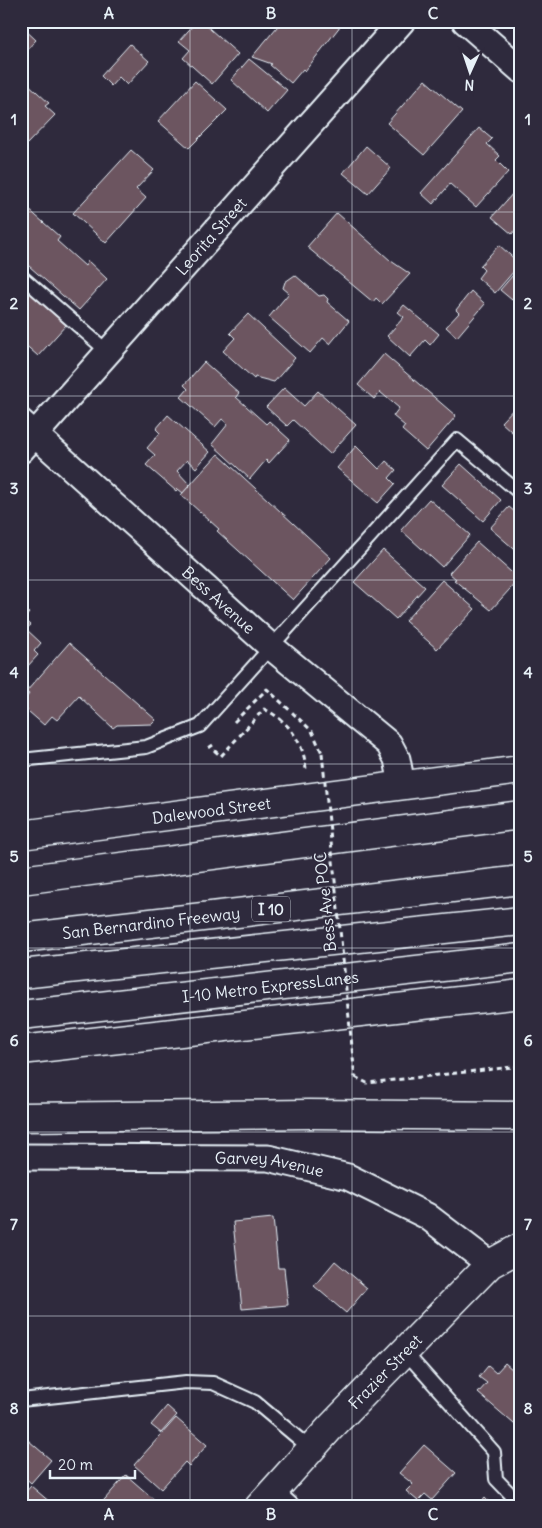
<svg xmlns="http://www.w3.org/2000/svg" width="542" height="1528" font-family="Delius,sans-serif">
<rect width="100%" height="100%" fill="#2f2a3d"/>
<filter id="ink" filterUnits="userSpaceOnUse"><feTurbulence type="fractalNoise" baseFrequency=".02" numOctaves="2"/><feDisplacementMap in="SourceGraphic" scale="10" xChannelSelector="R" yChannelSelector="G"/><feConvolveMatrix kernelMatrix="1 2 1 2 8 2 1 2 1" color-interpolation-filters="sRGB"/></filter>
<g filter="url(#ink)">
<g fill="#6c5460" stroke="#e8f1f8">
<polygon points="197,21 201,21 238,54 212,84 183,58 190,50 179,41"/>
<polygon points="282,21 337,21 341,25 305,71 303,69 291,83 270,65 272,64 252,57"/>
<polygon points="21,26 36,40 21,56"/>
<polygon points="130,44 149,61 127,85 119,77 111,86 101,76"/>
<polygon points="249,59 287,90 267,113 231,80"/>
<polygon points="425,80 462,112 424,155 387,123"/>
<polygon points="25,81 49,103 45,106 55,115 25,146 21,143 21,84"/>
<polygon points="195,81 227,110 189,148 158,121"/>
<polygon points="479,128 492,139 487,144 500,156 496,160 508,172 476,207 450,184 433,204 421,193"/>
<polygon points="366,146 391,168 368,194 343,173"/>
<polygon points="131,150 154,170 136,189 146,198 106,243 73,213"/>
<polygon points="521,184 521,223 512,234 492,217"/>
<polygon points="27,208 60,237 57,241 85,266 88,261 107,279 79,310 21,259 21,209 24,211"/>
<polygon points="337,213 391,261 410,274 382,304 376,298 373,302 307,247"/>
<polygon points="499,245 520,264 495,293 478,278 484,270 480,266"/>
<polygon points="295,275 319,296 324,295 328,299 327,302 349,321 330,344 323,338 310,353 269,317 289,293 283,288 285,282"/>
<polygon points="513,275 521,282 521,291 512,300 500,290"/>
<polygon points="21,285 66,325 38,356 21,341"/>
<polygon points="471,291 485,304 457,337 446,327 459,313 456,310"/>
<polygon points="404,305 439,334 430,345 425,340 410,357 387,336 404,317 398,312"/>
<polygon points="248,314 295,358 274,382 255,377 254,379 223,351 235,338 230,333"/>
<polygon points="384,354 456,416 426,451 402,430 405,426 393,416 399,408 380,392 374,399 358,385"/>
<polygon points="204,362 239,393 236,397 266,424 269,421 290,440 269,463 266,460 250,479 212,444 228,424 222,419 215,427 181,397 188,389 184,385"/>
<polygon points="284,388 304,406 318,391 356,425 330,454 293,420 287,426 266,407"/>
<polygon points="521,401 521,440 501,422"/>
<polygon points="168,415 210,452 196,468 187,460 177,471 190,485 183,493 178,489 176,491 146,465 155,455 147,448 160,433 156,429"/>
<polygon points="356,446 379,469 386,461 396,470 389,478 395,484 378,503 337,468"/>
<polygon points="218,454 331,558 293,600 217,531 219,529 181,495"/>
<polygon points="461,464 501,500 483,521 442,485"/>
<polygon points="429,499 470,535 442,567 401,530"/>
<polygon points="509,507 521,517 521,555 490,528"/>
<polygon points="477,542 519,579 491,610 454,580 456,579 449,573"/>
<polygon points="383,550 425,587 396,619 354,582"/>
<polygon points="442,580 475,609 437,649 405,621"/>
<polygon points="21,606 29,613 24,619 31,625 26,629 41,643 34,651 38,655 26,668 21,666"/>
<polygon points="69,643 156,720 152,724 117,725 113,728 79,696 57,720 52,716 44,725 21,705 29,694 26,692"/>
<polygon points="273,1218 278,1268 284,1268 288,1305 242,1309 233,1222"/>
<polygon points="335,1261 367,1288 346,1313 314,1286"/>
<polygon points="505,1363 521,1377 521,1430 478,1393 487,1383 479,1377 488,1366 496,1373"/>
<polygon points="167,1406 177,1415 161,1433 151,1425"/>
<polygon points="176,1418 207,1445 189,1466 185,1462 161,1489 134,1465"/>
<polygon points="21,1434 51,1460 31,1483 21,1474"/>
<polygon points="424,1445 456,1473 432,1500 425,1494 418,1501 406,1491 413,1484 399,1473"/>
<polygon points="126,1475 157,1502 153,1507 98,1507"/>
<polygon points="31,1486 51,1503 48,1507 21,1507 21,1497"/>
<polygon points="485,1498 494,1507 477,1507"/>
<polygon points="381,1501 387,1507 376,1507"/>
</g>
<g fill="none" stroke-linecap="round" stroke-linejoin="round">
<g stroke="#e8f1f8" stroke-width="16">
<g id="lane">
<polyline points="21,276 108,352"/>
<polyline points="21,760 146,747 200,726 457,440 521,494"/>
<polyline points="405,1352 494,1452 496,1479 521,1505"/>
<polyline points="21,1400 186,1382 213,1383 255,1402 311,1449"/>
<polyline points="275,1489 295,1507"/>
</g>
</g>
<g stroke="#e8f1f8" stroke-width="29">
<g id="street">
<polyline points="465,21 521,70"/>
<path id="s1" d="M21,422l249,224 119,98 8,15 5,26"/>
<path id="s2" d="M21,450l381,-429"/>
<path id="s3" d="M21,1157l247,1 80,19 79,39 63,48"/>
</g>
</g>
<g stroke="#e8f1f8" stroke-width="31">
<g id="secondary">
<path id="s4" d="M21,835l500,-65"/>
<path id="s5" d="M259,1507l71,-79 160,-164 31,-17"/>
</g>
</g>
<g stroke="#e8f1f8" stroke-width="31">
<g id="highway">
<polyline points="21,880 521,815"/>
<path id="s6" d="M21,938l500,-58"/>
<polyline points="21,974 521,921"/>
<path id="s7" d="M21,1015l500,-57"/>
<polyline points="21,1050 521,994"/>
<polyline points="21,1117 309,1114 521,1116"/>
</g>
</g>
<g stroke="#e8f1f8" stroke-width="3" stroke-dasharray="5 4" stroke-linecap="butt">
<polyline points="234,722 267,689 312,731 322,753"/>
<path d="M213,745l-3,2 11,9 43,-47c25,12 41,35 42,62"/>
<polyline points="355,1077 367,1083 521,1066"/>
</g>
<use href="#lane" stroke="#2f2a3d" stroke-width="12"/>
<use href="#street" stroke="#2f2a3d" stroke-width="25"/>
<use href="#secondary" stroke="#2f2a3d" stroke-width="28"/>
<use href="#highway" stroke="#2f2a3d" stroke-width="28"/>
<polyline stroke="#e8f1f8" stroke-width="3" stroke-dasharray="5 4" stroke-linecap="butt" points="322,753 355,1077"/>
</g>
</g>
<path fill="none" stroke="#e8f1f8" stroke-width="1" stroke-opacity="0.55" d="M190,21v1486M352,21v1486M21,212h500M21,396h500M21,580h500M21,764h500M21,948h500M21,1132h500M21,1316h500"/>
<g text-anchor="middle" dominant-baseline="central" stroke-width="4" stroke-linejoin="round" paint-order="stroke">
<rect fill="#2f2a3d" stroke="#b0b5c0" stroke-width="1" x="252" y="896.5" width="38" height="25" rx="4"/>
<g font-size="15" font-weight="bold" fill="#e8f1f8">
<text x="271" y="909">I 10</text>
</g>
<g font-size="16" fill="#e8f1f8" stroke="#2f2a3d">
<text stroke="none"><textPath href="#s2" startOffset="286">Leorita Street</textPath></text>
<text stroke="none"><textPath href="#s1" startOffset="266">Bess Avenue</textPath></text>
<text stroke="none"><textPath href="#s4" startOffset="192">Dalewood Street</textPath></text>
<text transform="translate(325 902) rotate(-96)">Bess Ave POC</text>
<text stroke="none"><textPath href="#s6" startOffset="131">San Bernardino Freeway</textPath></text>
<text stroke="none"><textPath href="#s7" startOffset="251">I-10 Metro ExpressLanes</textPath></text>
<text stroke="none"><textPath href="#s3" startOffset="249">Garvey Avenue</textPath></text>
<text stroke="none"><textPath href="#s5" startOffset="185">Frazier Street</textPath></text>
</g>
</g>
<rect width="542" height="1528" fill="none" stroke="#2f2a3d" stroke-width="55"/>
<g transform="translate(470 72) rotate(183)" stroke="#2f2a3d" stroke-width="4" paint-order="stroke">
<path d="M0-4L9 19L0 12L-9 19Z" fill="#e8f1f8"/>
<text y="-8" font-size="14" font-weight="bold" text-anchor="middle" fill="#e8f1f8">N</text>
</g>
<path d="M50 1470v8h85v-8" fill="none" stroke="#e8f1f8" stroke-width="2.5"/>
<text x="58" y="1470" font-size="15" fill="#e8f1f8" stroke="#2f2a3d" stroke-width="4" paint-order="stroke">20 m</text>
<rect x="28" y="28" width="486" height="1472" fill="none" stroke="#e8f1f8" stroke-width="2"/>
<g font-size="16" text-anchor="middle" font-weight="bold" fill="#e8f1f8">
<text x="109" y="19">A</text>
<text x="271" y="19">B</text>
<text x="433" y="19">C</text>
<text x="14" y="125">1</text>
<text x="528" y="125">1</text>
<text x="14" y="309">2</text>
<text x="528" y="309">2</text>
<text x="14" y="494">3</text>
<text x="528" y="494">3</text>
<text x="14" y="678">4</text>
<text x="528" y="678">4</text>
<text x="14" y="862">5</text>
<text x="528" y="862">5</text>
<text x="14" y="1046">6</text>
<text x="528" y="1046">6</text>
<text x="14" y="1230">7</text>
<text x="528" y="1230">7</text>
<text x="14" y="1414">8</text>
<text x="528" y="1414">8</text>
<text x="109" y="1520">A</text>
<text x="271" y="1520">B</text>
<text x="433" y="1520">C</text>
</g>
</svg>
